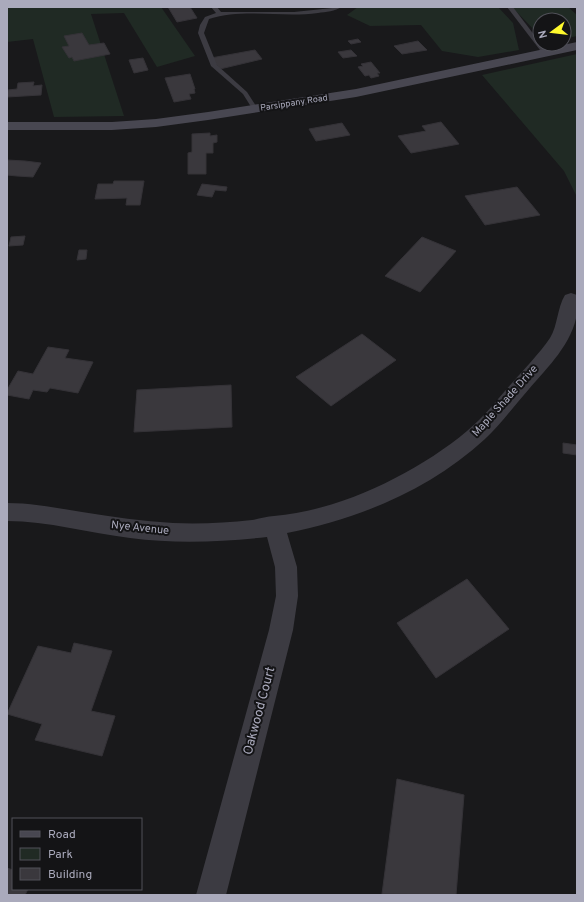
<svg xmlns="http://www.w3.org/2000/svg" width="584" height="902" font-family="Overpass,sans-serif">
<rect width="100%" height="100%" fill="#19191b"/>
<g fill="#202a24">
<polygon points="7,7 161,7 195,56 157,67 124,13 91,14 124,116 54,117 33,39 7,42"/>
<polygon points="358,7 498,7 513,23 519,50 478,57 442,51 421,25 370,26 347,15"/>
<polygon points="512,7 568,7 577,15 577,36 564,39 564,20 540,20 540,36"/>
<polygon points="577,54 577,197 564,171 482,75"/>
</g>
<g fill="#3a383d" stroke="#343237">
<polygon points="168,7 190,7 197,18 177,22"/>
<polygon points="82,33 89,45 104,43 110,54 74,61 72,57 69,58 62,47 69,46 64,36"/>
<polygon points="358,39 361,42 351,44 348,41"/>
<polygon points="418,41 427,50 402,54 394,46"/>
<polygon points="255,50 262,59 220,69 211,58"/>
<polygon points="351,50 357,56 343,58 338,52"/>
<polygon points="143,58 148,70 134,73 129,60"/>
<polygon points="371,62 380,73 377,73 379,76 371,78 369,75 365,76 358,67 363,66 361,64"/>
<polygon points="190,74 195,89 194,89 195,93 189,94 191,99 174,102 165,78"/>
<polygon points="34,82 33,86 42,85 41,95 7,97 8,90 17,89 18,83"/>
<polygon points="441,122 459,144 411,153 398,136 426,131 422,126"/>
<polygon points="342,123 350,135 316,141 309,129"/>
<polygon points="210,133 210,136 217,135 217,142 213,143 213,153 206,153 206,174 188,174 188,153 192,152 192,134"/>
<polygon points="7,160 25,161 41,163 33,177 17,176 7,175"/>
<polygon points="114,181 144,181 140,205 126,205 127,198 95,199 98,184 113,184"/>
<polygon points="202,184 227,187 226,191 215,190 212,197 197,195"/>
<polygon points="517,187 540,215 485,225 465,196"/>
<polygon points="25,236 23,245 9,246 11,237"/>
<polygon points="422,237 456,251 420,292 385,276"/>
<polygon points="79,250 87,250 86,259 77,260"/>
<polygon points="362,334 396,360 331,406 296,377"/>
<polygon points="48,347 69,350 65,358 93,362 78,393 50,388 47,392 33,390 29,399 7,395 7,390 18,371 33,374"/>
<polygon points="231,385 232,427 134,432 137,390"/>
<polygon points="563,443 577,445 577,455 563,453"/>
<polygon points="467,579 509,629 436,678 397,623"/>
<polygon points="74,643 112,651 91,711 115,716 102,756 35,740 42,724 7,714 38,646 71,653"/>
<polygon points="397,779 464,795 456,895 382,894"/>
<polygon points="7,868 13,870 13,889 28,889 25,895 7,895"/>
</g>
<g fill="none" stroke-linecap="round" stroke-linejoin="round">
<g fill="#3c3b42" fill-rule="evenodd">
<path d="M211,7h6l4,5h73l48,-5c-7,4 -16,5 -24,6 -36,5 -74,-5 -109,6l-5,14 13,32 30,27 11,17 -3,2 -2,-1 -10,-16 -32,-28 -13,-33 2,-8 5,-8 11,-4z"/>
<polygon points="507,7 513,7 547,52 547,54 543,54"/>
</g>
<path fill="#3c3b42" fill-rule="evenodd" d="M571,293l6,2c0,6 1,12 0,18 -4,30 -30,55 -48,76 -15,17 -28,35 -44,50 -54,50 -126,80 -198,94l10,34 1,29 -5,34 -67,265h-30l73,-265 7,-34 -1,-29 -8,-30c-46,5 -91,7 -137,1 -41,-5 -82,-17 -123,-17v-18c25,0 50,5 75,9 30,5 61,9 91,11 26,1 53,0 79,-3 7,-1 15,-4 22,-4 65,-5 143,-43 193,-85 17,-14 30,-31 45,-48 13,-15 27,-29 38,-45 8,-13 7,-30 15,-43z"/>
<polygon fill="#484751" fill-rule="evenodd" points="577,42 577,50 356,97 208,120 156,127 112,130 7,130 7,122 112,122 156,119 208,112 356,89"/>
</g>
<g text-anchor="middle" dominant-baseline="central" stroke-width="4" stroke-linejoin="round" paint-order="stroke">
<g font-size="9" fill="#aaaabc" stroke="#141416">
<text transform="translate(294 103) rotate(-9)">Parsippany Road</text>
</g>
<g font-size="11" fill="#aaaabc" stroke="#141416">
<text transform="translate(505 401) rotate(-48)">Maple Shade Drive</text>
<text transform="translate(140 528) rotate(6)">Nye Avenue</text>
</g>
<g font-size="13" fill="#aaaabc" stroke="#141416">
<text transform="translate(260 711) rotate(-75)">Oakwood Court</text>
</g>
</g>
<rect width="584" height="902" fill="none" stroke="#aaaabc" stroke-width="16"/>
<rect x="12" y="818" width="130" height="72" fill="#141416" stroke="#505058"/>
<rect x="20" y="831" width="20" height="6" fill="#484751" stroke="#505058"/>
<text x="48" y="838" font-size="12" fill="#aaaabc">Road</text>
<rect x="20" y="848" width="20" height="12" fill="#202a24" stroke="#505058"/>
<text x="48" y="858" font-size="12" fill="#aaaabc">Park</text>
<rect x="20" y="868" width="20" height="12" fill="#3a383d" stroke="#505058"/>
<text x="48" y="878" font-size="12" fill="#aaaabc">Building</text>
<g transform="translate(552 32) rotate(255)"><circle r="19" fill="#141416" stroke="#505058"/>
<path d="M0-3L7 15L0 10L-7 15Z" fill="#fff92d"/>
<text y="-6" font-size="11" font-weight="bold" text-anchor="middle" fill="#aaaabc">N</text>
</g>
</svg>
